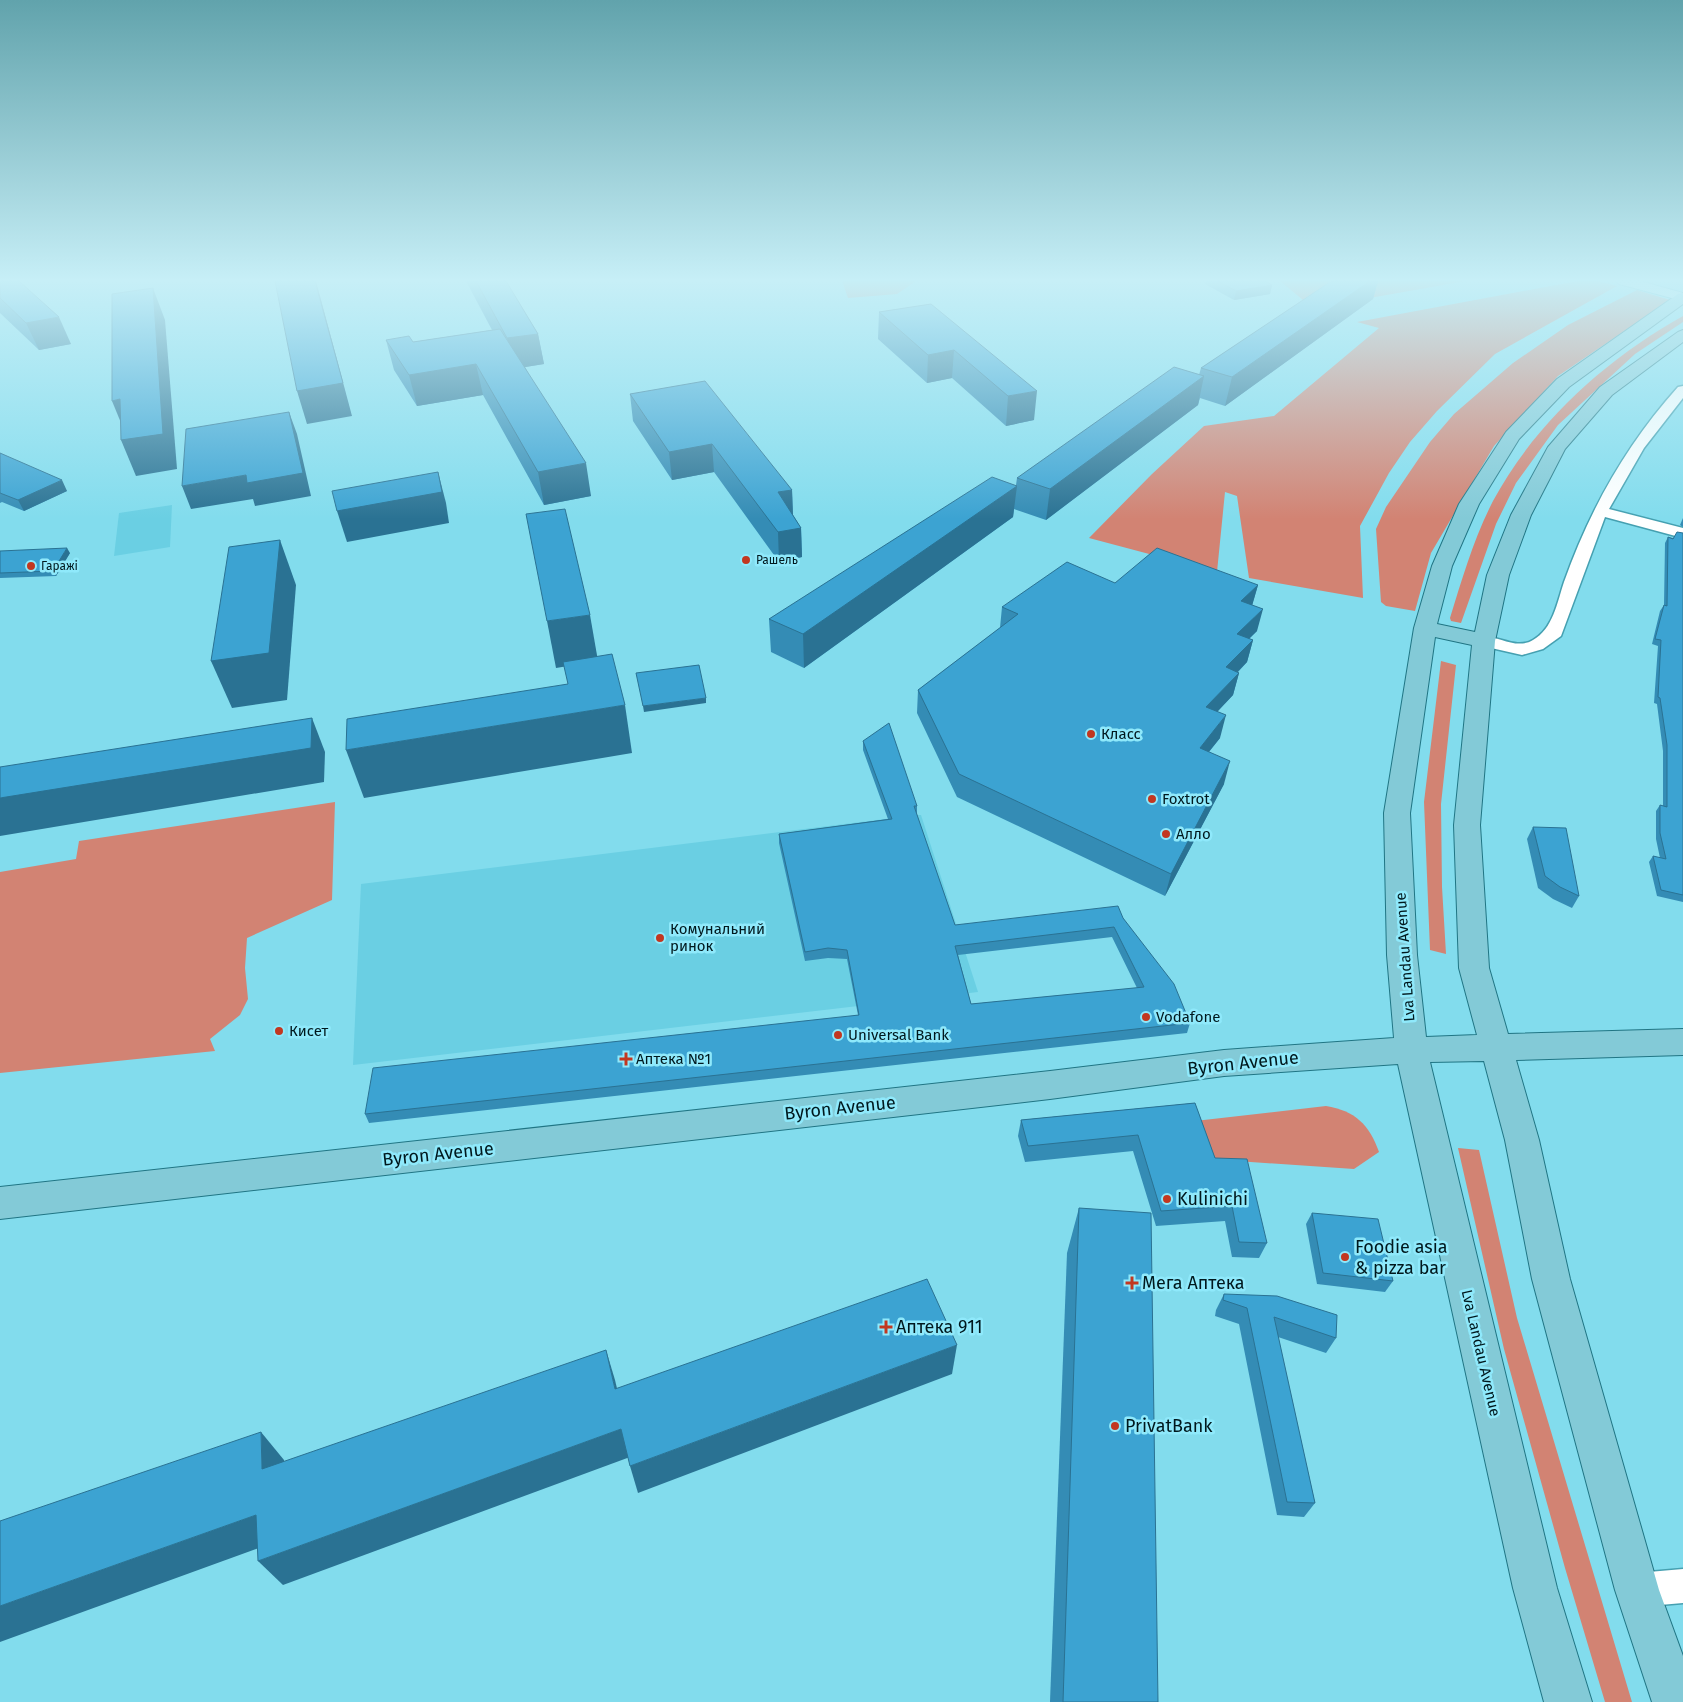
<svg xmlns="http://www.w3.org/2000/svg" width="1683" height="1702" font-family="'Fira Sans',sans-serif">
<rect width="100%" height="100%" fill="#82dced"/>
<g fill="#6acfe3">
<polygon points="172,505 170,547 114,556 119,513"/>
<polygon points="917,815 921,815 978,992 353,1065 361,884"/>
</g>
<g fill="#d28373">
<polygon points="842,281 916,281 897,294 848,298"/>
<polygon points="1280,281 1466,281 1324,306 1303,300"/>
<polygon points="1577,281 1598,281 1617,286 1495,354 1437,411 1410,442 1389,473 1360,526 1363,598 1249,578 1237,496 1225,492 1217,572 1089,538 1152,474 1204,426 1274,416 1379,328 1357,322"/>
<polygon points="1637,290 1670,300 1558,376 1494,446 1431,553 1415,611 1386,606 1381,602 1376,529 1386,507 1430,442 1454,414 1513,363 1568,325"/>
<path d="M1683,316v6l-48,32 -77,71 -42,58 -20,41 -35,99 -10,-2 -1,-3c12,-39 24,-80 43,-117 42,-78 113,-142 190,-185z"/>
<polygon points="1441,661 1456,665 1441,804 1442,887 1446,954 1430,950 1424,802"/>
<polygon points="335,802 332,900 247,938 245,968 248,999 240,1015 210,1039 215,1051 0,1073 0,872 76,859 79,841"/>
<path d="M1326,1106c29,5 43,18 53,46l-25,17 -146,-10 -13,-38z"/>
<polygon points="1458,1148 1479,1150 1517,1318 1632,1702 1605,1702 1565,1568 1504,1349"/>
</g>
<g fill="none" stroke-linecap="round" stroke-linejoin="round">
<g stroke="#45a0b1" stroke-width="3">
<g id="street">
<path d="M1683,386v12l-39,50 -35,61 74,19v10l-78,-21 -44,119 -18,13 -21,6 -44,-10 -3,-4 3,-4c18,-4 37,14 55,3 20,-11 24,-37 31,-58 26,-73 62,-137 114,-195z"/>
<polygon points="1683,1569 1683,1603 1637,1607 1625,1602 1620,1590 1625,1578 1637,1573"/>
</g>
</g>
<g stroke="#45a0b1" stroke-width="2">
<polygon id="secondary" points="1617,281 1640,281 1683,293 1683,301 1619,284"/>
</g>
<g stroke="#207584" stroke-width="2">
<path id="primary" d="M1683,293v11l-114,83 -50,52 -40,65 -27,62 -15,58 38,8 12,-57 24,-60 37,-68 52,-60 78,-55 5,-2v12l-71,53 -47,54 -34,66 -22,60 -14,66 -15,184 9,143 19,66 175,-5v26l-167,5 23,80 31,139 89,311 24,66v46h-31l-37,-112 -83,-311 -27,-139 -21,-79 -54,1 127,526 35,114h-48l-31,-114 -115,-524 -174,12 -174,23 -1050,120v-32l1050,-116 174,-21 170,-12 -7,-83 -3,-142 30,-185 18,-62 27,-62 47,-72 51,-53 121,-85zM1435,637l37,8 -18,180 5,143 18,67 -51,2 -9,-82 -7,-142z"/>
</g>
<use href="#street" fill="#fff" fill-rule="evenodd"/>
<use href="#secondary" fill="#c1e5eb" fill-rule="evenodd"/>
<use href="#primary" fill="#83cad7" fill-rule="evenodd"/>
</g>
<g fill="#348cb5" fill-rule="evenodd">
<polygon points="0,281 71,344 39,350 0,313"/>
<polygon points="466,281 506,281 538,334 544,364 525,367 591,496 544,505 483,395 417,406 394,370 386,340 413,342 492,330"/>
<polygon points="1206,281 1265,281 1272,285 1270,294 1234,300 1205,284"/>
<polygon points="1336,281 1378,281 1373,299 1225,406 1200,398 1198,405 1046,520 1014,509 1013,517 804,668 771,652 769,619 1016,485 1017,478 1199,375 1201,368"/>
<polygon points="931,304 1034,420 1006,426 952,378 927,383 878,339 879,312"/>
<polygon points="630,394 792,490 793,515 801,528 802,557 779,562 714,472 672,480 633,421"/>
<polygon points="0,453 67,491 24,511 2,502 0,503"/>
<polygon points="1683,518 1683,527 1680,525"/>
<polygon points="1683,533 1683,902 1657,896 1649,862 1653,856 1660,858 1656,839 1656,811 1660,805 1663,806 1663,751 1657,704 1654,703 1658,646 1652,644 1660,611 1664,605 1665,543 1668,537 1673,538"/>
<polygon points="0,551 70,553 56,576 0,578"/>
<polygon points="1115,583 1258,585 1252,605 1257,631 1249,639 1253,640 1247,662 1238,672 1239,673 1233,695 1217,712 1220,738 1209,752 1224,784 1165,896 957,797 917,713 918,690 1000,628 1002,607"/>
<path d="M863,741l54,65v9l38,110 168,-7 67,105 -3,10 -818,90 -4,-9 493,-99 -11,-56 -19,-1 -23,3 -26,-118v-9l109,-15 -25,-69zM1112,937l25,51 -166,16 -13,-49z"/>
<polygon points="1533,827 1579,896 1572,908 1553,899 1538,888 1527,839"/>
<polygon points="1195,1103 1215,1158 1267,1243 1259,1258 1232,1257 1225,1221 1156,1226 1133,1151 1025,1162 1018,1136 1021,1120"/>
<polygon points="1079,1208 1158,1702 1050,1702 1067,1253"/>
<polygon points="1312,1213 1393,1281 1385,1292 1317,1284 1306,1224"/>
<polygon points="1224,1294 1336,1338 1326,1353 1278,1337 1315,1503 1304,1517 1277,1515 1239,1324 1215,1316 1216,1310"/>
</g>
<g fill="#2a7293">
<polygon points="316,281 352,416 307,424 297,391"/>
<polygon points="1370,281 1378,281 1373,299 1225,406 1232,377"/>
<polygon points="1272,285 1270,294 1234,300 1236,291"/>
<polygon points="153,288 165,320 177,469 136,476 121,440"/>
<polygon points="59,317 71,344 39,350 26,323"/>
<polygon points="538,334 544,364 513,369 507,338"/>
<polygon points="954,350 952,378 927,383 928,355"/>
<polygon points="476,364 483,395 417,406 409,375"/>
<polygon points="1204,376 1198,405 1046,520 1050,489"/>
<polygon points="1037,391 1034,420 1006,426 1008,396"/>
<polygon points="120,399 126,435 112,401"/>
<polygon points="289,412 297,434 311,496 255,506 253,499 191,509 182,486 246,475"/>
<polygon points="712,444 714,472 672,480 669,452"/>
<polygon points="586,463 591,496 544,505 538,472"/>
<polygon points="438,472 446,503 449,523 347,542 337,511"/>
<polygon points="62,480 67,491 24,511 18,500"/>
<polygon points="1017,486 1013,517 804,668 803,634"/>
<polygon points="792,490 793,518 778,492"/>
<polygon points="801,528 802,557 779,562 778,532"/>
<polygon points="280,540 296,585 287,700 232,708 211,661"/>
<polygon points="67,548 70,553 56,576 53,571"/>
<polygon points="1258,585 1252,606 1241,601"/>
<polygon points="1263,609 1257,631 1231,656 1237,634"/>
<polygon points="590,615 598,661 556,668 547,621"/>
<polygon points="1253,640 1247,662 1220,690 1226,667"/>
<polygon points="1239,673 1233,695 1201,729 1206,707"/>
<polygon points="706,698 706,703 644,712 643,706"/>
<polygon points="625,705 632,753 364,798 346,750"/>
<polygon points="1226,715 1220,738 1194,770 1200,748"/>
<polygon points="312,718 325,752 324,782 0,836 0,798"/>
<polygon points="1230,761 1224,784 1165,896 1171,874"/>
<polygon points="957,1345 952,1374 638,1493 630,1466"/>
<polygon points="606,1350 615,1380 624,1418 615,1389"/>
<polygon points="621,1429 630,1457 283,1585 258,1561"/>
<polygon points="261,1432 284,1460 286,1496 262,1469"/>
<polygon points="256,1515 281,1540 0,1642 0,1606"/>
</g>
<g fill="#3ca3d2" stroke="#2a7293" fill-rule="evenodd">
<polygon points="0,281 19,281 59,317 26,323 0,298"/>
<polygon points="275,281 315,281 343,383 297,391"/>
<polygon points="476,281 506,281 538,334 507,338"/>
<polygon points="1218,281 1265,281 1272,285 1236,291"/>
<polygon points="1336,281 1370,281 1232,377 1201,368 1330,282"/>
<polygon points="153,288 163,434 121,440 120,399 112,401 112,294"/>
<polygon points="931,304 1037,391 1008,396 954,350 928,355 879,312"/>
<polygon points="500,329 586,463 538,472 476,364 409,375 386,340 409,336 413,342"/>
<polygon points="1174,367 1204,376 1050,489 1017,478"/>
<polygon points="705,381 792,490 778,492 801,528 778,532 712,444 669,452 630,394"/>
<polygon points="289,412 303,473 247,483 246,475 182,486 186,429"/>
<polygon points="0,453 62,480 18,500 0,493"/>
<polygon points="438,472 442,492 337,511 332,491"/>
<polygon points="992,477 1017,486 803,634 769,619"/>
<polygon points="565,509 590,615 547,621 526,514"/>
<polygon points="1677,532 1683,533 1683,895 1661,890 1653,856 1666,859 1660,833 1660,805 1667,807 1667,745 1660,698 1658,697 1661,640 1655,639 1664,605 1667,606 1668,537 1673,539"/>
<polygon points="280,540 269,653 211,661 229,547"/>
<polygon points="67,548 53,571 0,573 0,551"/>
<polygon points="1157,548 1258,585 1241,601 1263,609 1237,634 1253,640 1226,667 1239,673 1206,707 1226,715 1200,748 1230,761 1171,874 959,774 918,690 1018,614 1002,607 1067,562 1115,583"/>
<polygon points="612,654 625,705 346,750 347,719 568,684 563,662"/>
<polygon points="699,665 706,698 643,706 636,673"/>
<polygon points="312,718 311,748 0,798 0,767"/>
<path d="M889,723l28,83h-3l41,119 163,-19 5,12 51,66 16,39 -825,91 8,-46 486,-53 -12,-65 -19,-2 -23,4 -26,-118 113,-15 -29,-78zM1114,927l30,60 -173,17 -16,-58z"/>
<polygon points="1533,827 1566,828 1579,896 1560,887 1545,876"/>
<polygon points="1195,1103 1215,1158 1247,1159 1267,1243 1239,1242 1232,1206 1161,1211 1138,1135 1028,1146 1021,1120"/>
<polygon points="1079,1208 1151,1213 1158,1702 1063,1702"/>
<polygon points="1312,1213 1378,1219 1393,1281 1323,1273"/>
<polygon points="927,1279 957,1345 630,1466 621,1429 258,1561 256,1515 0,1606 0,1521 261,1432 262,1469 606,1350 615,1389"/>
<polygon points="1224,1294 1277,1296 1337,1315 1336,1338 1274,1317 1315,1503 1287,1502 1247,1308 1223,1300"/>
</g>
<linearGradient id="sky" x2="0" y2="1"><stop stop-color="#61a3ac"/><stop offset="0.54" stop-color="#c7eff7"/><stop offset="1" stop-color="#c7eff7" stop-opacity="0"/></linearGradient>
<rect width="1683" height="519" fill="url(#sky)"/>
<g fill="#c23720" stroke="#8fe9fb" stroke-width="2">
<circle cx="746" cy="560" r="5"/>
<circle cx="31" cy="566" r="5"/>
<circle cx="1091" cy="734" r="5"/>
<circle cx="1152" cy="799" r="5"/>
<circle cx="1166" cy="834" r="5"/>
<circle cx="660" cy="938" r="5"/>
<circle cx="1146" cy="1017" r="5"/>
<circle cx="279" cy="1031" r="5"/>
<circle cx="838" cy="1035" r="5"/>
<path d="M623.5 1051.5h5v5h5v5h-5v5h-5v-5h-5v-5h5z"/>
<circle cx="1167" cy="1199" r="5"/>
<circle cx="1345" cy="1257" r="5"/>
<path d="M1129.5 1275.5h5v5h5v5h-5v5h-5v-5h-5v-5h5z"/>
<path d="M883.5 1319.5h5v5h5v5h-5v5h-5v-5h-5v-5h5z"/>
<circle cx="1115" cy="1426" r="5"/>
</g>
<g text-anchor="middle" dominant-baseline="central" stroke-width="5" stroke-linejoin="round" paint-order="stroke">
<g font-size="12" fill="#00181d" stroke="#8fe9fb" text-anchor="start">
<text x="756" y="560">Рашель</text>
<text x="41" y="566">Гаражі</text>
</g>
<g font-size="15" fill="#00181d" stroke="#8fe9fb" text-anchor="start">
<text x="1101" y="734">Класс</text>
<text x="1162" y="799">Foxtrot</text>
<text x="1176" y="834">Алло</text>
<text x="670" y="929">Комунальний<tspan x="670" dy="17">ринок</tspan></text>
<text x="1156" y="1017">Vodafone</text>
<text x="289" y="1031">Кисет</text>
<text x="848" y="1035">Universal Bank</text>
<text x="636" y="1059">Аптека №1</text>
</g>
<g font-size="15" fill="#00181d" stroke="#8fe9fb">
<text transform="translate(1405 957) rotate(-94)">Lva Landau Avenue</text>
<text transform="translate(1481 1353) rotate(77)">Lva Landau Avenue</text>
</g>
<g font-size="18" fill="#00181d" stroke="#8fe9fb">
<text transform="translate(1243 1063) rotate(-6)">Byron Avenue</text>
<text transform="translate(840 1108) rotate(-6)">Byron Avenue</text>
<text transform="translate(438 1154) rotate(-6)">Byron Avenue</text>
</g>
<g font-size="18" fill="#00181d" stroke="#8fe9fb" text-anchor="start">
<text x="1177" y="1199">Kulinichi</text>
<text x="1355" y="1247">Foodie asia<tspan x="1355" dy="21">&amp; pizza bar</tspan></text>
<text x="1142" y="1283">Мега Аптека</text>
<text x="896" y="1327">Аптека 911</text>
<text x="1125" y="1426">PrivatBank</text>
</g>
</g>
</svg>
